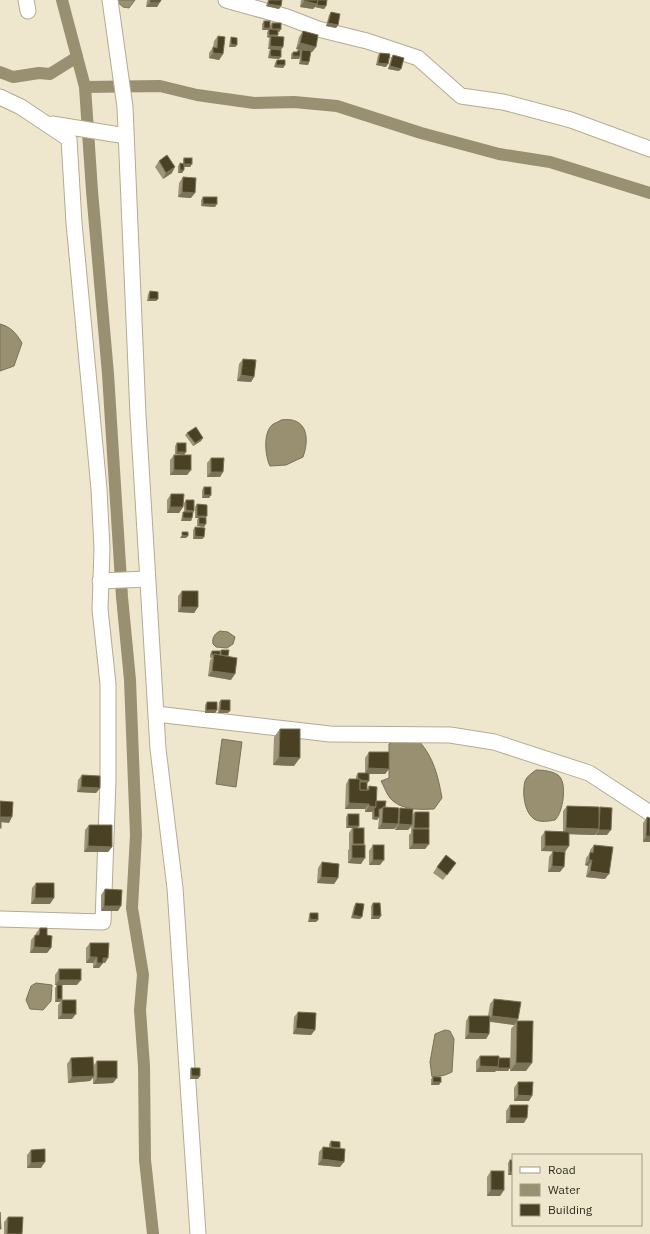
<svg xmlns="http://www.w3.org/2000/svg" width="650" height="1234" font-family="'IBM Plex Sans',sans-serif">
<rect width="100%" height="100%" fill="#eee7cd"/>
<g fill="#998f71" stroke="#797159">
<polygon points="115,0 135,0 129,8 123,7"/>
<path d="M0,324c11,3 16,9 22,19l-8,23 -14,5z"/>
<path d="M281,420c26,-4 29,18 22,37l-17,8 -16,1c-5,-10 -7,-33 2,-41 2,-2 7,-3 9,-5z"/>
<path d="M220,631l8,1 7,5 -2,7 -6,4 -11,-1 -3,-3c-1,-6 1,-10 7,-13z"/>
<polygon points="222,739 242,742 236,787 216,784"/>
<path d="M396,739l23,2c15,17 19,35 23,57l-8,11c-14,1 -34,1 -44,-11 -4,-5 -6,-12 -9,-17l8,-3v-34z"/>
<path d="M536,770c7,0 16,1 22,5 10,7 5,38 -3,45 -6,1 -15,3 -21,-1 -10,-7 -12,-27 -9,-38 2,-5 7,-8 11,-11z"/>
<polygon points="36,983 52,985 51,1001 43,1010 30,1009 26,1000 31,986"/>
<polygon points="445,1030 450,1031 454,1039 452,1072 445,1075 432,1077 430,1062 435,1034"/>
</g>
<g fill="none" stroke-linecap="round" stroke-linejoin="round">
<g stroke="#998f71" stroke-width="12">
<polyline points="62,0 85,87 92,191 108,374 122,597 130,680 136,835 132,908 143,975 140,1010 144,1066 145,1160 153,1234"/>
<polyline points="0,72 13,77 39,73 50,74 77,57"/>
<polyline points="85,87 160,86 197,95 254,103 294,102 337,106 421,133 499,154 550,162 650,193"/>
</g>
<g stroke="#b3ab93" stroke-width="17">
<g id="minor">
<polyline points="26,0 28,11"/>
<polyline points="110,0 125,107 138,415 158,749 175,888 198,1234"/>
<polyline points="226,0 287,17 318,29 367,41 418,58 461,96 503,102 571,120 650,149"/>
<polyline points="0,97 21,107 69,139 74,223 99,489 102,549 100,609 108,684 108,780 103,922 0,919"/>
<polyline points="52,124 126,136"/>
<polyline points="100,581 147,579"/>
<polyline points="156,714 330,734 450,735 494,742 589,773 650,813"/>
</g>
</g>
<use href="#minor" stroke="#fff" stroke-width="15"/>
</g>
<g fill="#9c9479">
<polygon points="147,0 161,0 157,7 146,7"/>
<polygon points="268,0 282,0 279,9 266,6"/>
<polygon points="301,0 327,0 326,6 324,9 315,7 313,9 300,7"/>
<polygon points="331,12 338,25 336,28 326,26 329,15"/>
<polygon points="264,21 270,28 268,30 262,30 262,24"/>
<polygon points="272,23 281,29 279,32 278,32 278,35 277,37 281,50 279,59 268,58 269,51 271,49 268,49 269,39 270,38 267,37 267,32 269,29 270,29 270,26"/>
<polygon points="303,31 316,47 312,52 311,52 308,65 299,64 300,57 299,59 291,59 291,54 293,52 296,52 298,50 300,50 296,49 299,37"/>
<polygon points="218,36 223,54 219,60 209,58 209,53 213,47 214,41"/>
<polygon points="231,37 237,45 235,47 229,47 230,40"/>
<polygon points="380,53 386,67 376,65 378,55"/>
<polygon points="393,55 399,71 388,69 391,58"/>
<polygon points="277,60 285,65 283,68 274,67 275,63"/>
<polygon points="184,158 192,164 190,167 184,167 184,170 182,173 178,173 178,166 180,163 183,164 183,160"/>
<polygon points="159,161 172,173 163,179 155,167"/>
<polygon points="183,177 191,198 178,197 179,183"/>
<polygon points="203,197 215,207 201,206 201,200"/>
<polygon points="150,291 158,299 156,301 147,301 148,294"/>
<polygon points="243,359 254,377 251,382 237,381 239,364"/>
<polygon points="187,433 201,441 193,446 185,435"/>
<polygon points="177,443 186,452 184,455 175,454 175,446"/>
<polygon points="174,455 191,470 187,475 170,475 170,460"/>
<polygon points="211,458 223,472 220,477 207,477 207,463"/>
<polygon points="204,487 211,495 209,498 202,498 202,490"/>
<polygon points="171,494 183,507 179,513 167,513 167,500"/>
<polygon points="186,500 194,511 193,512 192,518 191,521 181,521 182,515 184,512 184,503"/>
<polygon points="197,504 207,516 206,518 204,527 197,526 197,520 198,518 195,518 195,507"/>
<polygon points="195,527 204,537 202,539 193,539 193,530"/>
<polygon points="182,591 198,607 194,613 178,612 178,596"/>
<polygon points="221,650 228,656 231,680 208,676 210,660 212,658 210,658 210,654 212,651 220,652"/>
<polygon points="221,700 228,713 218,713 219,702"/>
<polygon points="207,702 217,710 215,713 205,713 205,705"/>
<polygon points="280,729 294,766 273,765 274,737"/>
<polygon points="369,752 389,769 385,774 369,774 369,781 367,783 367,789 369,786 376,801 385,807 399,811 400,808 413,814 415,812 428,829 429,844 425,849 409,849 409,835 411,833 411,827 408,830 395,830 396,828 394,829 378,829 379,817 377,820 372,819 372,812 365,812 365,809 345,809 346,784 349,779 356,779 356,776 358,773 365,773 365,758"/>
<polygon points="82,775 100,788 96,793 77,792 78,780"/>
<polygon points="567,806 599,809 600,807 607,835 596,835 596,834 595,835 569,834 565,852 555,851 560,872 548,872 549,857 553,851 541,851 541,837 545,831 563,832 563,811"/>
<polygon points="348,814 358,828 364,845 361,864 348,863 348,850 349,849 349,833 352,828 346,828 346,817"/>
<polygon points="647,817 650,842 643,842 643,823"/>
<polygon points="89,825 112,847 108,852 84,852 85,830"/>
<polygon points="373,845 380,865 369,865 369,851"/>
<polygon points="594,845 605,879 586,877 588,866 585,865 586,858 590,853 590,850"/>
<polygon points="322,862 338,878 334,884 317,883 318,868"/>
<polygon points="456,863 443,880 433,873 437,867"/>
<polygon points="36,883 50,904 31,904 32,888"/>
<polygon points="105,889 118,911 101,911 101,895"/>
<polygon points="356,903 360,919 351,918 354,906"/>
<polygon points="373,903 379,919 371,919 371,906"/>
<polygon points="310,913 316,922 308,922 309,916"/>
<polygon points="40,928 47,935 51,948 47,953 30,953 31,940 35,935 36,935 36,933"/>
<polygon points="90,943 108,958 105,963 103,963 99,968 93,968 93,963 86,963 86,948"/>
<polygon points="59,969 77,985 55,985 55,975"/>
<polygon points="57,985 62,999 60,1002 55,1002 55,988"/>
<polygon points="494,999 518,1019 517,1021 526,1071 510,1071 511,1029 514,1025 490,1022 489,1034 486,1039 465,1039 466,1021 469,1016 488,1016 490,1004"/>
<polygon points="62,1000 72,1019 58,1019 58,1005"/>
<polygon points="298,1012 315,1030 311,1035 293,1034 294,1017"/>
<polygon points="480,1056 499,1058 508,1071 496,1071 496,1070 495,1072 476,1072 476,1061"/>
<polygon points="71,1058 94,1065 97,1061 113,1083 93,1084 93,1078 90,1081 68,1083 67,1064"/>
<polygon points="191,1068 200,1076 198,1079 190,1079 190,1071"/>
<polygon points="433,1077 439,1085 431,1085 431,1079"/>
<polygon points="518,1082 529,1101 514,1101 514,1088"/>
<polygon points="510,1105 524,1123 506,1123 506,1111"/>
<polygon points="331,1141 340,1148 340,1167 318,1165 319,1152 323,1147 329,1147 329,1144"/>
<polygon points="31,1150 41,1168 27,1168 27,1155"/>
<polygon points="510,1160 513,1175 508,1175 508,1163"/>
<polygon points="491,1171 504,1190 500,1196 487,1196 487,1177"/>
<polygon points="8,1217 22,1234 4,1234 4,1222"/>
</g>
<g fill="#7b7357">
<polygon points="304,1 317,4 313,9 300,7"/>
<polygon points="150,2 160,2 157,7 146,7"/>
<polygon points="268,4 281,6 279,9 266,6"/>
<polygon points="317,5 326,6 324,9 315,7"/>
<polygon points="328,23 338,25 336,28 326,26"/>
<polygon points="264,28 270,28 268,30 262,30"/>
<polygon points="272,29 281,29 279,32 270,31"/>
<polygon points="269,35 278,35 276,38 271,36 270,38 267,37"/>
<polygon points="300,43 316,47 312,52 296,49"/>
<polygon points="231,44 237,45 235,47 229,47"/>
<polygon points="270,46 283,47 281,50 268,49"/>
<polygon points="213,53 223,54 219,60 209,58"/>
<polygon points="270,56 281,57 279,59 268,58"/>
<polygon points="293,56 300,56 299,59 291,59"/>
<polygon points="301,61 309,62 308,65 299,64"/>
<polygon points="378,63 388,64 386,67 376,65"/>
<polygon points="276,65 285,65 283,68 274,67"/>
<polygon points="390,66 401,69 399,71 388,69"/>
<polygon points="184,164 192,164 190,167 183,167"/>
<polygon points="175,167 172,173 163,179 166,173"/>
<polygon points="180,170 184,170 182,173 178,173"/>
<polygon points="182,192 195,193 191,198 178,197"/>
<polygon points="203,204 217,204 215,207 201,206"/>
<polygon points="149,299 158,299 156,301 147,301"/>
<polygon points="241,375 254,377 251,382 237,381"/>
<polygon points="203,438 201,441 193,446 195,443"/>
<polygon points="177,452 186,452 184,455 175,454"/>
<polygon points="174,470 191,470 187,475 170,475"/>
<polygon points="211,472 223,472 220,477 207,477"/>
<polygon points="204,495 211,495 209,498 202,498"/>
<polygon points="170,507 183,507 179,513 167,513"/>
<polygon points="186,510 194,511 192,513 184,513"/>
<polygon points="197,516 207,516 205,518 199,517 198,518 195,518"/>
<polygon points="183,518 192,518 191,521 181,521"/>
<polygon points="199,524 206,524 204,527 197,526"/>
<polygon points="182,535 188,536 186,538 180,538"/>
<polygon points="195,536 204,537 202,539 193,539"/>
<polygon points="181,607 198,607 194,613 178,612"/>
<polygon points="212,671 235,674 231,680 208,676"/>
<polygon points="206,710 217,710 215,713 205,713"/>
<polygon points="220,710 230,711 228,713 218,713"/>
<polygon points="279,757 300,758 294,766 273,765"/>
<polygon points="368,768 389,769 385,774 365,774"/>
<polygon points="358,780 369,781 367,783 358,783"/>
<polygon points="81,787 100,788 96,793 77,792"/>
<polygon points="349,803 369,804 365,809 345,809"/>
<polygon points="369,806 376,807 372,812 365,812"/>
<polygon points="0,817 12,817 9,823 0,822"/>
<polygon points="374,817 379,817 377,820 372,819"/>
<polygon points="382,823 398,824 394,829 378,829"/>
<polygon points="399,824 412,825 408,830 395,830"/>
<polygon points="348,826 359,826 357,828 346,828"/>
<polygon points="414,828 429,828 425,833 413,830"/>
<polygon points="566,828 599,829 595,835 563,834"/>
<polygon points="599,830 611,830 607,835 596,835"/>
<polygon points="646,836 650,836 650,842 643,842"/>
<polygon points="413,844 429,844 425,849 409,849"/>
<polygon points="88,846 112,847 108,852 84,852"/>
<polygon points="545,846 569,846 565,852 541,851"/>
<polygon points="352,858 365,858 361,864 348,863"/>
<polygon points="373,860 384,860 380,865 369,865"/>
<polygon points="589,860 592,860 588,866 585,865"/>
<polygon points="552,866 564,867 560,872 548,872"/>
<polygon points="590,871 609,874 605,879 586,877"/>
<polygon points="321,877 338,878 334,884 317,883"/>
<polygon points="35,898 54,898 50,904 31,904"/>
<polygon points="104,906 121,906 118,911 101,911"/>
<polygon points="353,915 362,917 360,919 351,918"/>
<polygon points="373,916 381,916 379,919 371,919"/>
<polygon points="310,919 318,920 316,922 308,922"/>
<polygon points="34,947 51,948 47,953 30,953"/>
<polygon points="90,957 97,957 93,963 86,963"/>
<polygon points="103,958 108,958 105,963 103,963 99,968 93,968 97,963"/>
<polygon points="59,980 81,980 77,985 55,985"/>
<polygon points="57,999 62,999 60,1002 55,1002"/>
<polygon points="62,1014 76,1014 72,1019 58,1019"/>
<polygon points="492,1016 518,1019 514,1025 488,1021"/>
<polygon points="296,1028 315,1030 311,1035 293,1034"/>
<polygon points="469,1033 489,1034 486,1039 465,1039"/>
<polygon points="516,1063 532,1063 526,1071 510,1071"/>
<polygon points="480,1066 499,1067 495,1072 476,1072"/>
<polygon points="498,1068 510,1068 508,1071 496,1071"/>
<polygon points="94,1076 90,1081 68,1083 72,1077"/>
<polygon points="192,1076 200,1076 198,1079 190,1079"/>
<polygon points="97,1078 117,1078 113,1083 93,1084"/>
<polygon points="433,1082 441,1082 439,1085 431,1085"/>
<polygon points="518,1095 532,1096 529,1101 514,1101"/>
<polygon points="510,1118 527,1118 524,1123 506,1123"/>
<polygon points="322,1159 344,1162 340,1167 318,1165"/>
<polygon points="45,1162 41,1168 27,1168 31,1163"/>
<polygon points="510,1172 513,1172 513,1175 508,1175"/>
<polygon points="491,1190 504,1190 500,1196 487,1196"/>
</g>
<g fill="#4a4125" stroke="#7b7357">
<polygon points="150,0 161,0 160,2 150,2"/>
<polygon points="269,0 282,0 281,6 268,4"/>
<polygon points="304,0 318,0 317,4 304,1"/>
<polygon points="318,0 327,0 326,6 317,5"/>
<polygon points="331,12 340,14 338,25 328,23"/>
<rect x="264" y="21" width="6" height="7"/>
<rect x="272" y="23" width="9" height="6"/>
<polygon points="269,29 278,30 278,35 269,35"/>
<polygon points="303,31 318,35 316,47 300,43"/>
<polygon points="218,36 225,37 223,54 213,53 213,47 217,48"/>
<polygon points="271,36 284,37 283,47 270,46"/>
<polygon points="231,37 237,38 237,45 231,44"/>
<polygon points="271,49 281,50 281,57 270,56"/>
<polygon points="298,50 300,50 300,56 293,56 293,52 298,52"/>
<polygon points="302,50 311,51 309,62 301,61"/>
<polygon points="380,53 390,54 388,64 378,63"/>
<polygon points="393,55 404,58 401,69 390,66"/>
<polygon points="277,60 285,60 285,65 276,65"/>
<polygon points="167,155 175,167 166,173 159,161"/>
<rect x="184" y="158" width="8" height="6"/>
<polygon points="180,163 184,164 184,170 180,170"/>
<polygon points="183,177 196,178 195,193 182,192"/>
<rect x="203" y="197" width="14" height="7"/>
<polygon points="150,291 158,292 158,299 149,299"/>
<polygon points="243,359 256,360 254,377 241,375"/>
<polygon points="196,427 203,438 195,443 187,433"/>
<rect x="177" y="443" width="9" height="9"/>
<rect x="174" y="455" width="17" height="15"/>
<polygon points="211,458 224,458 223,472 211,472"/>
<rect x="204" y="487" width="7" height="8"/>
<polygon points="171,494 184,494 183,507 170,507"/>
<polygon points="186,500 194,500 194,511 186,510"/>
<polygon points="197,504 207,505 207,516 197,516"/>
<polygon points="183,512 193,512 192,518 183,518"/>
<polygon points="199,517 206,518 206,524 199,524"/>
<polygon points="195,527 205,528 204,537 195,536"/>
<polygon points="182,532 188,532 188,536 182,535"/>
<polygon points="182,591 198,591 198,607 181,607"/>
<polygon points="221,650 229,650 228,656 221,655"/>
<polygon points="212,651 220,651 220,655 214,654 214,655 212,655"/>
<polygon points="214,654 237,658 235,674 212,671"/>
<polygon points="221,700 230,700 230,711 220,710"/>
<polygon points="207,702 217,702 217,710 206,710"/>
<polygon points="280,729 300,729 300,758 279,757"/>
<polygon points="369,752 389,752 389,769 368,768"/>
<polygon points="358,773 369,773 369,781 360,780 360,779 358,779"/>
<polygon points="82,775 100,776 100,788 81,787"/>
<polygon points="349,779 360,779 360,790 369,790 369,786 377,787 376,807 369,806 369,804 349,803"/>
<rect x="360" y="782" width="7" height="8"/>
<polygon points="0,801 13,802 12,817 0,817"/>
<polygon points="376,801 386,801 385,807 383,807 381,809 379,809 379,817 374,817 374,809 376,807"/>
<polygon points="567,806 599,807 599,829 566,828"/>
<polygon points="383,807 399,808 398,824 382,823"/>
<polygon points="600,807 612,808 611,830 599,830"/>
<polygon points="400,808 413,809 412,825 399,824"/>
<polygon points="415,812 429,812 429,828 414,828"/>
<rect x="348" y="814" width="11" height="12"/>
<polygon points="647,817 650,818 650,836 646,836"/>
<rect x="0" y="821" width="1" height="7"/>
<polygon points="89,825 112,825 112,847 88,846"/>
<rect x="353" y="828" width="11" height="16"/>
<rect x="413" y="829" width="16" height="15"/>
<polygon points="545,831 569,832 569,846 545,846"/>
<rect x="352" y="845" width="13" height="13"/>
<rect x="373" y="845" width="11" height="15"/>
<polygon points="594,845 613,847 609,874 590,871 592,860 589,860 590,852 593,853"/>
<polygon points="553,851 565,852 564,867 552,866"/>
<polygon points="446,855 456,863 447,875 437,867"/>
<polygon points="322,862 339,864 338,878 321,877"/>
<polygon points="36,883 54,883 54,898 35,898"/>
<polygon points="105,889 122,890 121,906 104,906"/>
<polygon points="356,903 364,904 362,917 353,915"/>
<polygon points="373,903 380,903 381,916 373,916"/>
<polygon points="310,913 318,913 318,920 310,919"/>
<polygon points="40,928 47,928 47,935 52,936 51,948 34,947 35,935 39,935"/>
<polygon points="90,943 109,943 108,958 103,958 103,963 97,963 97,957 90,957"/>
<rect x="59" y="969" width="22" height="11"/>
<rect x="57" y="985" width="5" height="14"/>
<polygon points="494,999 521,1002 518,1019 492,1016"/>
<rect x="62" y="1000" width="14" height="14"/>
<polygon points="298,1012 316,1013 315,1030 296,1028"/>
<polygon points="469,1016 490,1016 489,1034 469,1033"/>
<polygon points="517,1021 533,1021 532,1063 516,1063"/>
<polygon points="480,1056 499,1056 499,1067 480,1066"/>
<polygon points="93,1057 94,1076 72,1077 71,1058"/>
<polygon points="499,1058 510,1058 510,1068 498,1068"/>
<rect x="97" y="1061" width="20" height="17"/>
<polygon points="191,1068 200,1068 200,1076 192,1076"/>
<rect x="433" y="1077" width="8" height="5"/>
<polygon points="518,1082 533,1082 532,1096 518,1095"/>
<polygon points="510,1105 528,1105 527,1118 510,1118"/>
<polygon points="331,1141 340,1142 340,1148 331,1147"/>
<polygon points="323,1147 345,1149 344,1162 322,1159"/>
<polygon points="45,1149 45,1162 31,1163 31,1150"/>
<rect x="510" y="1160" width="3" height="12"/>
<rect x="491" y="1171" width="13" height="19"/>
<polygon points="0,1212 1,1229 0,1229"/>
<polygon points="8,1217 23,1217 22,1234 7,1234"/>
</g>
<rect x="512" y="1154" width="130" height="72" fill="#eee7cd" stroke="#a19b88"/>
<rect x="520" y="1167" width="20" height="6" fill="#ffffff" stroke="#a19b88"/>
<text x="548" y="1174" font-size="12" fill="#2d2a20">Road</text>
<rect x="520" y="1184" width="20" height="12" fill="#998f71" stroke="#a19b88"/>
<text x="548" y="1194" font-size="12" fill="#2d2a20">Water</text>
<rect x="520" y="1204" width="20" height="12" fill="#4a4125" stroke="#a19b88"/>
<text x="548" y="1214" font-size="12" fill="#2d2a20">Building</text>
</svg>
